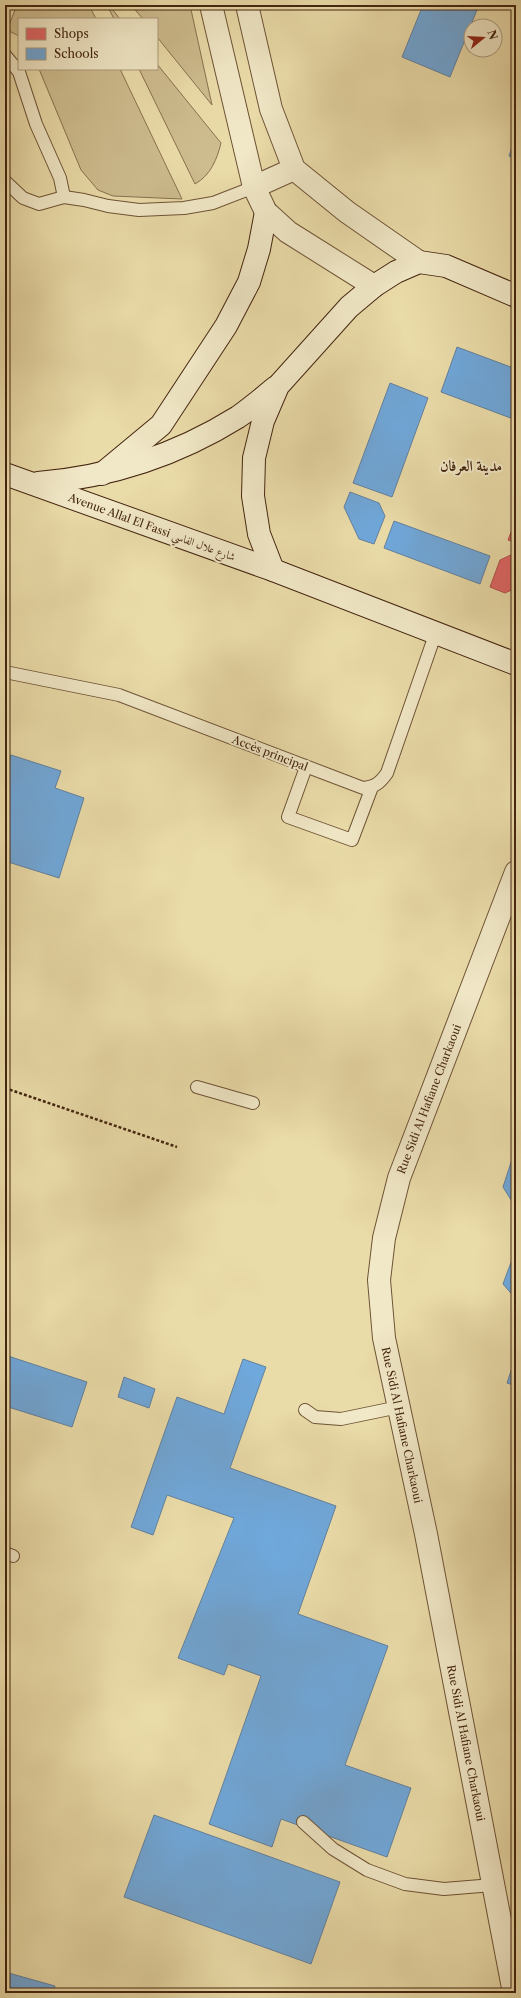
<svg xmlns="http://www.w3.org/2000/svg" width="521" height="1998" font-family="'Libre Caslon Text',Amiri,serif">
<rect width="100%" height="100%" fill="#eadca9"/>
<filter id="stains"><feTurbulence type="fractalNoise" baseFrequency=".005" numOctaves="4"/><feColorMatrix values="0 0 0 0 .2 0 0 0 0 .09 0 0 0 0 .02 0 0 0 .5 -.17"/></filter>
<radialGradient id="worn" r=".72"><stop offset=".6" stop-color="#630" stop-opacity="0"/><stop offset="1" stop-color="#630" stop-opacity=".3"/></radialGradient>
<g fill="#cebd8f" stroke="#897150">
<polygon points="17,5 89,5 96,19 19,19 19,36 7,30"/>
<polygon points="107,5 109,5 120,19 114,19"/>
<polygon points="131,5 190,5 212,105 157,37 157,19 143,19"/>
<path d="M157,64l64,79c-4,16 -10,32 -26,41l-56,-115h18z"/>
<polygon points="39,69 120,69 182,199 113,196 98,190 81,170"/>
</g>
<g fill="#e06666" stroke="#b1524c">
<polygon points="516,519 516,543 508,540"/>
<polygon points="515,553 516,588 505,593 490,587 500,560"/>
</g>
<g fill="#6fa8dc" stroke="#62819f">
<polygon points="423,5 479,5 450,77 402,57"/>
<polygon points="516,101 516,111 513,110"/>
<polygon points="516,136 516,159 509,156"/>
<polygon points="457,347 516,369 516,420 441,392"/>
<polygon points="390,383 428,398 392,497 353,483"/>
<polygon points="350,492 379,503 385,516 374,544 359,539 344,507"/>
<polygon points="394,521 490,556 480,584 384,548"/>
<polygon points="11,755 61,771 55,788 84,798 59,878 5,861 5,774"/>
<polygon points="516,1147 516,1208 503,1187"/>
<polygon points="516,1249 516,1299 503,1284"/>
<polygon points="5,1355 87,1382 72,1427 5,1406"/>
<polygon points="516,1356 516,1386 507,1383"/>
<polygon points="243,1359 266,1367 230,1468 336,1506 298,1614 388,1646 345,1765 411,1788 387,1857 281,1819 272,1847 209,1824 261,1676 228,1664 224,1675 178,1658 234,1518 167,1495 153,1535 131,1527 177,1397 224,1414"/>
<polygon points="124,1377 155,1389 149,1408 118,1397"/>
<polygon points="154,1815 340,1882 311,1964 124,1897"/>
<polygon points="5,1972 55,1986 53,1993 5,1993"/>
</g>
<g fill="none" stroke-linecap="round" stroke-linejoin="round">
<g stroke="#6e5336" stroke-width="14">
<g id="lane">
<polyline points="5,55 19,72 36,124 60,178 64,197"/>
<polyline points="5,181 23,198 39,204 64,197 84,200 108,206 139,210 184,208 213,203 254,187"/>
<path d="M5,672l114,23 244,93c12,-1 17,-5 24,-15l49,-141"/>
<polyline points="306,767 288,817 352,840 372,787"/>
<polyline points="197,1087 253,1103"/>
<polyline points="305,1410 315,1417 341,1419 399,1407"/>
<polyline points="5,1553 13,1556"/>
<polyline points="303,1822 333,1849 367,1870 405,1884 444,1889 493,1885"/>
</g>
</g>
<g stroke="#6e5336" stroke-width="24">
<g id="street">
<polyline points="211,5 254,187 266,212 288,232 374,286"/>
<polyline points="247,5 271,109 294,169 347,212 419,262"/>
<polyline points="254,187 294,169"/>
<polyline points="514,1993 426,1534 384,1338 379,1280 384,1238 399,1178 516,872"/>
</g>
</g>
<g stroke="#442510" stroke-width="24">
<g id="secondary">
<polyline points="5,474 273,570 516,664"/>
<polyline points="102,474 161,425 226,326 249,282 259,249 266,212"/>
<path d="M38,483c72,-6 139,-28 200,-66 13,-9 26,-20 38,-30"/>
<polyline points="273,570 259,534 253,496 254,458 263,421 278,386 349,307 374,286 396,272 419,262 446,266 516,296"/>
</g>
</g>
<polyline stroke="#442510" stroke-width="2.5" stroke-dasharray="3 2" stroke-linecap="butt" points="5,1088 177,1147"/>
<use href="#lane" stroke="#f1e8c7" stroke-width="12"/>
<use href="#street" stroke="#f1e8c7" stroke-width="22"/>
<use href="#secondary" stroke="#f1e8c7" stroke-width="22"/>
</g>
<g text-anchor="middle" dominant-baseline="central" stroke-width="4" stroke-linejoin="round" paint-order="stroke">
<g font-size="11" fill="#442510" stroke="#f1e8c7">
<text transform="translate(152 527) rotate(20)">Avenue Allal El Fassi شارع علال الفاسي</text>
<text transform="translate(270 753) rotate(21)">Accès principal</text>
<text transform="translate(429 1099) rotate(-69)">Rue Sidi Al Hafiane Charkaoui</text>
<text transform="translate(402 1425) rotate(78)">Rue Sidi Al Hafiane Charkaoui</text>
<text transform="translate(466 1743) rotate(79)">Rue Sidi Al Hafiane Charkaoui</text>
</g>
<g font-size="15" font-weight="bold" fill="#442510" stroke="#f1e8c7">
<text x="471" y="465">مدينة العرفان</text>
</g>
</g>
<rect width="521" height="1998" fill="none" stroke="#eadca9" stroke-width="20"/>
<rect x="6" y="6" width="509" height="1986" fill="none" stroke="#442510" stroke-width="2"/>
<rect x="10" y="10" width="501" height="1978" fill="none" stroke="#442510"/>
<rect x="18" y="18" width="140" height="52" fill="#f1e8c7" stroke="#ac9a7e"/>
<rect x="26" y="28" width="20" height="12" fill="#e06666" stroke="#ac9a7e"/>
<text x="54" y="38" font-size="12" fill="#442510">Shops</text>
<rect x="26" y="48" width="20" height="12" fill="#6fa8dc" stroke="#ac9a7e"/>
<text x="54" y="58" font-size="12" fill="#442510">Schools</text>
<g transform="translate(483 38) rotate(72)"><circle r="19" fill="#f1e8c7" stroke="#ac9a7e"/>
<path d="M0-3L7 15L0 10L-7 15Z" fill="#8f2418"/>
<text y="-6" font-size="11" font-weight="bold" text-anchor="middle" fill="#442510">N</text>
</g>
<rect width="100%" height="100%" filter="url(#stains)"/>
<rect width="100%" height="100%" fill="url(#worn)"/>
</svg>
